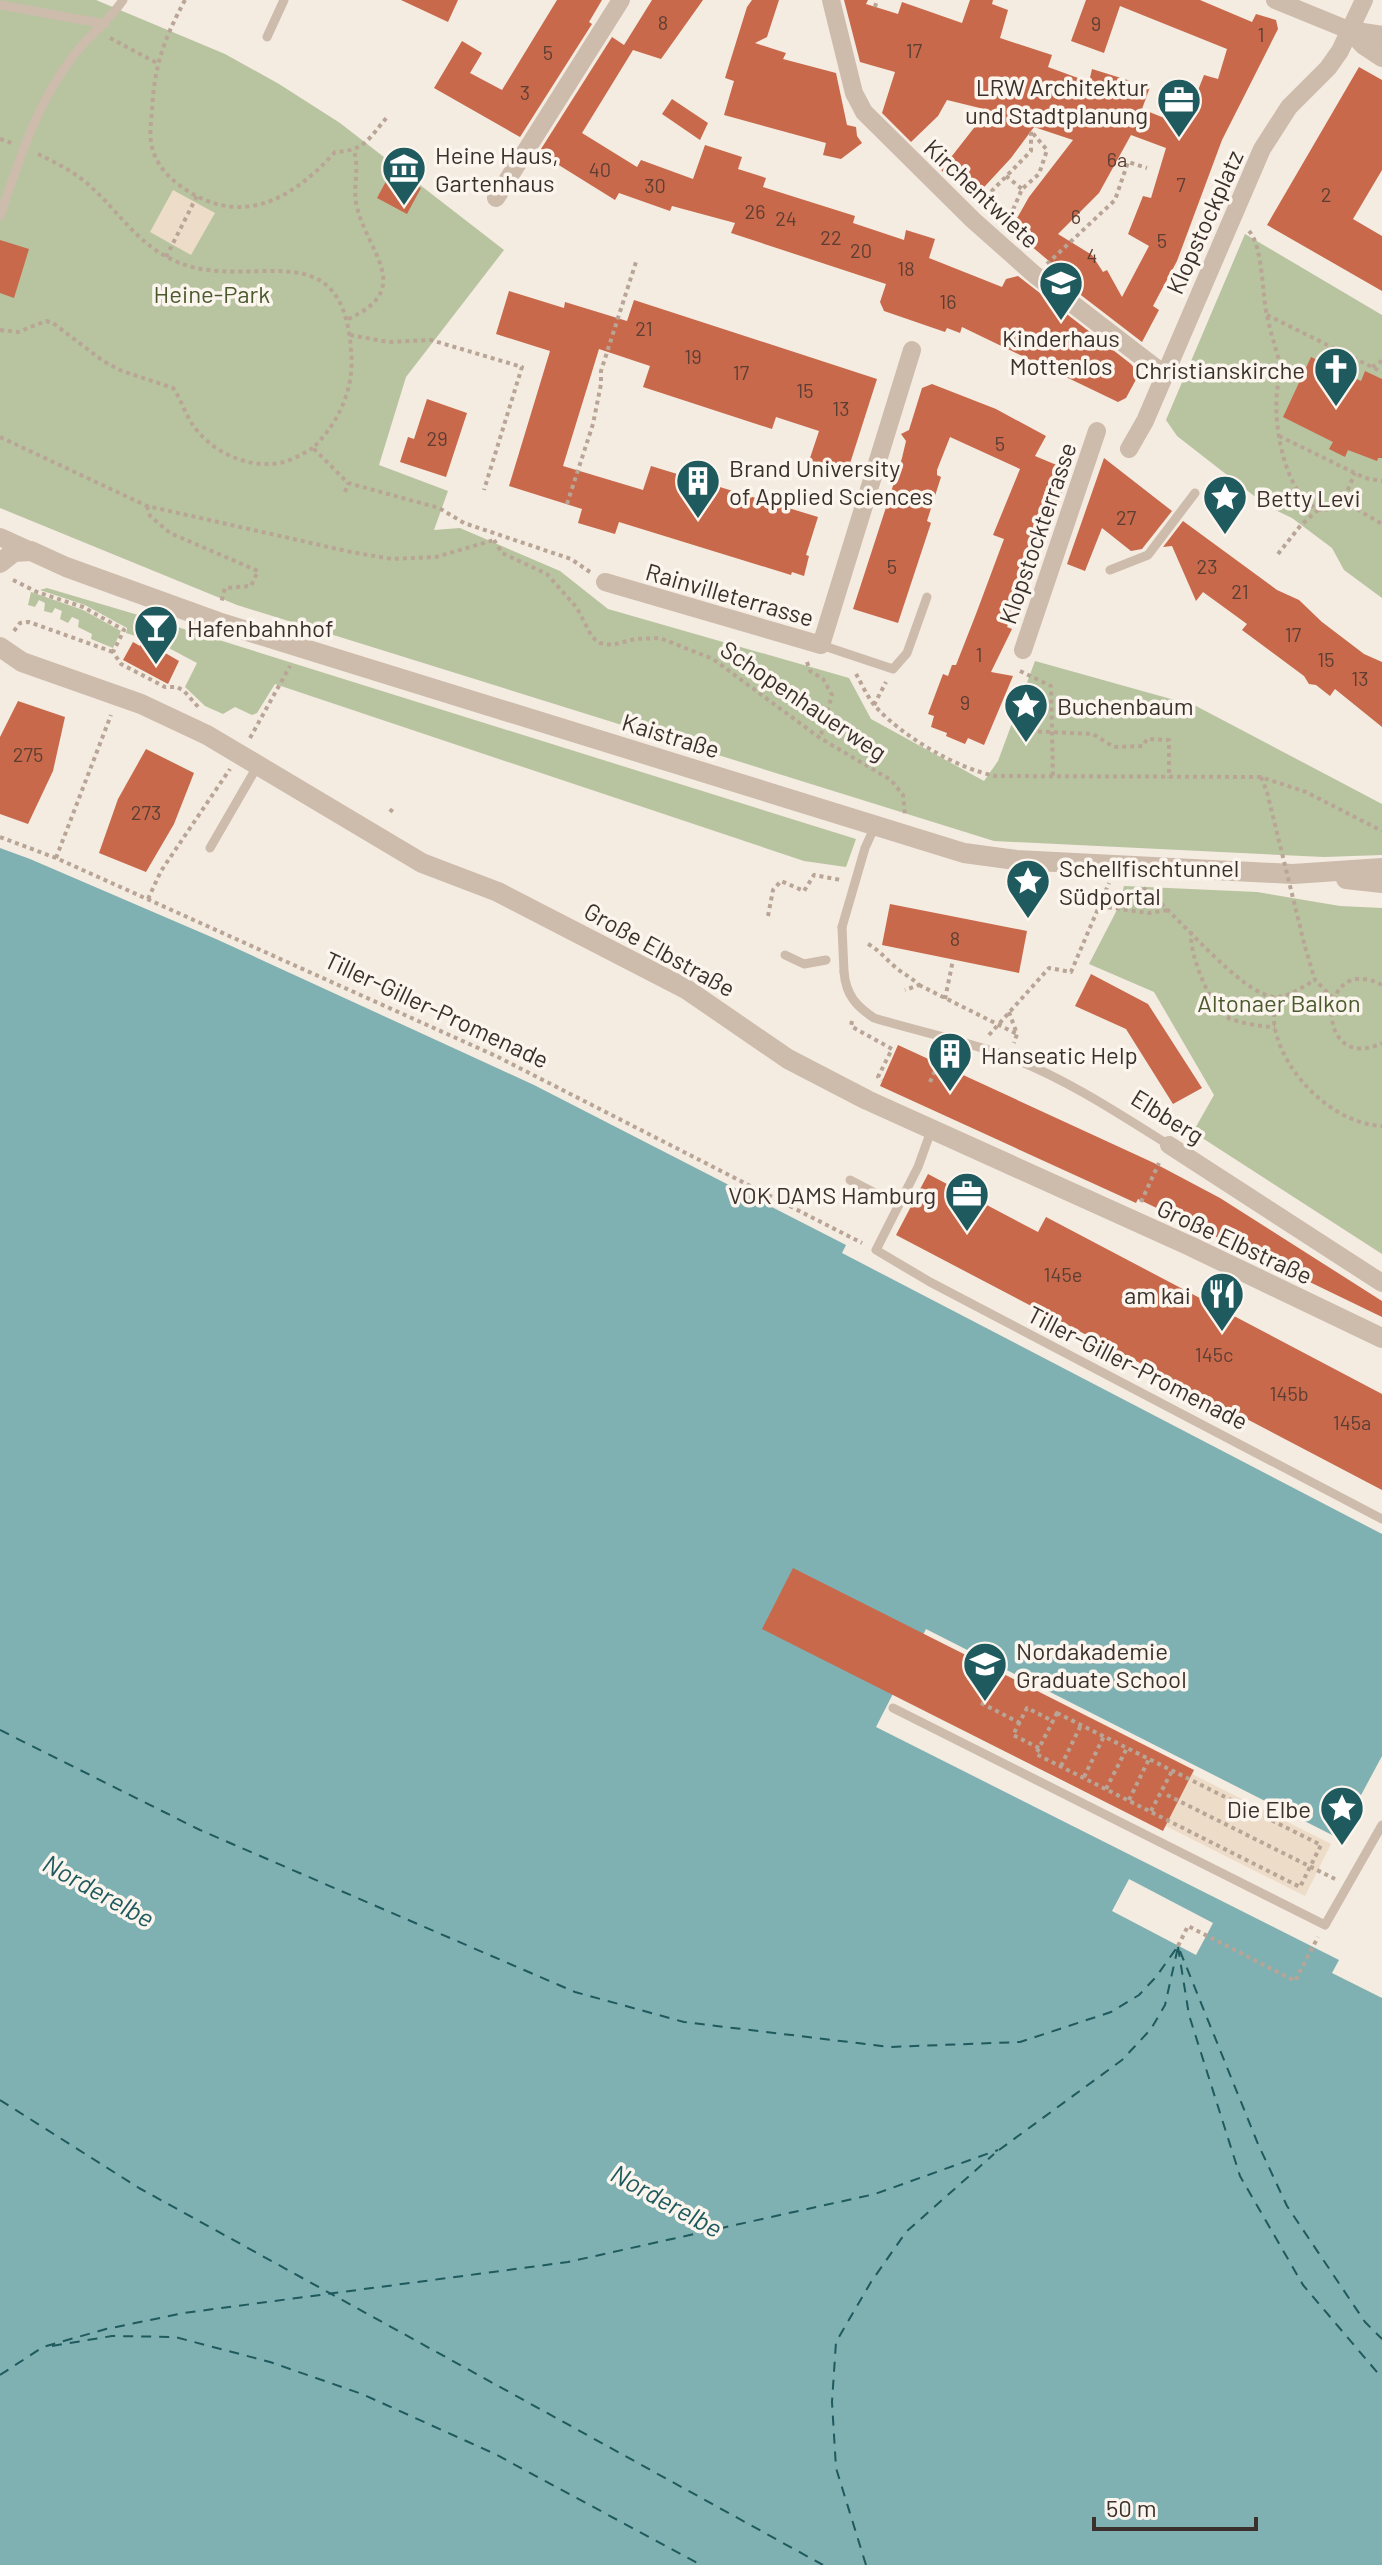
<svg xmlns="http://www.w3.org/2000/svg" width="1382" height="2565" font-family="Barlow,sans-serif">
<rect width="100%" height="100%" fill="#f4ebe1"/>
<g fill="#b8c4a0">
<polygon points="0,0 96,0 225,54 279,84 340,123 504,250 406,377 379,465 448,491 434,530 460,528 560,571 608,609 849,678 871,719 984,781 998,761 1035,661 1196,706 1382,804 1382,855 1324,857 994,841 237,605 0,508"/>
<polygon points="1245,234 1382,315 1382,598 1344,570 1332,548 1292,518 1267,506 1177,436 1166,420"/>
<polygon points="47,588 155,620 856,839 846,867 804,861 275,684 257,713 252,715 235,707 223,714 205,706 185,687 197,663 163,645 126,633 127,628 85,605 40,590"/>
<polygon points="31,592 83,610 121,631 113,648 91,639 92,634 78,627 79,620 72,617 68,623 60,619 62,611 55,608 52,613 44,611 45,603 39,600 35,607 28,605"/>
<polygon points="1124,886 1257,892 1340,906 1382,908 1382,1254 1193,1132 1214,1095 1154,992 1089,964 1119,906"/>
</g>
<g fill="#ecdcc8">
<polygon points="173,190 215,213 191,255 150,232"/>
<polygon points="1192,1774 1331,1844 1305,1896 1166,1826"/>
</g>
<polygon fill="#7fb0b2" points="0,848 30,859 216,939 534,1085 846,1245 842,1253 1382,1534 1382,1756 1338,1838 926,1629 876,1727 1339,1960 1332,1973 1382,1998 1382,2565 0,2565"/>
<polygon fill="#f4ebe1" points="1129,1879 1213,1923 1196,1955 1112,1911"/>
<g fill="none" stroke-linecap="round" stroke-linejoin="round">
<g stroke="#1f5a5e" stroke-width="2" stroke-dasharray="10 8" stroke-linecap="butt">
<polyline points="0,1730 200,1830 575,1992 684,2022 890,2047 1020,2042 1111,2012 1139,1995 1156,1977 1178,1946"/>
<polyline points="1178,1947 1189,2015 1240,2176 1303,2285 1382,2378"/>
<polyline points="1180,1951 1258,2144 1287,2206 1365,2322 1382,2339"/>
<polyline points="0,2100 139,2188 823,2565"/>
<polyline points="999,2150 1122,2060 1151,2029 1165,2005 1178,1947"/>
<polyline points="52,2346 112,2336 175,2337 270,2362 362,2394 495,2454 701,2565"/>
<polyline points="0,2375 43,2347 106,2329 184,2313 568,2262 875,2194 998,2150"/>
<polyline points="866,2565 836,2468 832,2402 836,2342 871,2282 906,2232 994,2154"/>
</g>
</g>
<g fill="#c8694b" fill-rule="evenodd">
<polygon points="401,0 458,0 448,22"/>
<polygon points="557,0 602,0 589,22 592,24 520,137 434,88 462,41 482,53 470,73 502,90"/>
<polygon points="652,0 703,0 661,59 633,50 582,133 637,167 641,160 693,179 705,145 742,157 738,169 766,178 763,187 855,216 853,223 904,240 906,230 935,239 929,258 1002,287 1006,279 1018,276 1131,364 1139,374 1126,398 1118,402 962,327 960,333 947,328 945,332 884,311 880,302 886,284 731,233 735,223 672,206 670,211 619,193 615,200 541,154 544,150 541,149 612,37 624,45"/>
<polygon points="752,0 779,0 767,37 755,43 786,53 783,59 836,73 847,125 856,127 857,136 862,143 841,159 823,155 826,143 724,115 734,81 725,78 747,7"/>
<path d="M844,0h24l-2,4 32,10 4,-12 60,21 8,-23h23l-1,4 16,6 -8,28 52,17 -4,12 41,15 3,-13 58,18 -8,22 42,17 20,-51 14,4 9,-30 -107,-43 -16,47 -33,-12 15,-41h114l52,22 4,-8 20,6 2,9 -56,111 -45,121 -24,45 6,4 -17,32 -95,-73 9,-2 -45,-38 18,-32 44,-57 -39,-13 -23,31 -37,40 -33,-28 47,-60 -41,-10 -9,16 -27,26 -29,-29 13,-41 -35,-10zM1131,135l35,13 -15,50 -8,-2 -15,38 21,12 -27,51 -15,-27 -4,2 -11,-17 -34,-21 41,-41z"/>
<polygon points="1359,67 1382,80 1382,170 1353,219 1382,236 1382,291 1267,225"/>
<polygon points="672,99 708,123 700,140 662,114"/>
<polygon points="391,172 421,188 407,214 377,198"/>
<polygon points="0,240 29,249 14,298 0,293"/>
<polygon points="509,291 564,308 565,302 627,321 634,300 877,379 846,476 808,464 819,431 776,417 772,429 643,387 650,366 599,349 563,466 643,490 651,466 818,517 806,555 809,556 804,576 792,572 791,575 619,522 615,534 578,523 582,509 509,486 550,351 496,334"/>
<polygon points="1311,357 1361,381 1365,371 1382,379 1382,458 1378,458 1377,461 1348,450 1345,457 1329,449 1333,442 1283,417"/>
<polygon points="932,384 996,409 1046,436 1035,456 1071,471 1007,627 1012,629 991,672 1013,676 984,745 968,738 965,744 946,736 947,733 931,727 934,716 928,714 943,674 948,676 952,665 956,665 976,614 1004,539 993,535 1020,469 950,437 937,470 937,475 941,477 927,521 931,523 898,623 853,609 902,458 906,441 901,434 909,430 922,388"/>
<polygon points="427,399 467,413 446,477 400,462 408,437 414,439"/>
<polygon points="1104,458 1172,511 1142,549 1131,551 1102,528 1085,571 1067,564"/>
<polygon points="1183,521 1277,590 1299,600 1322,622 1364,654 1382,662 1382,727 1335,689 1330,696 1316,685 1309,684 1304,676 1242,630 1247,624 1203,592 1196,601 1172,546 1163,547"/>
<polygon points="143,640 179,661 168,684 123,660 133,642 140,646"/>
<polygon points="18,701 65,717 53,771 28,824 0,814 0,737"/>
<polygon points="146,749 194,773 174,824 146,872 99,853 118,799"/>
<polygon points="890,904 1027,931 1019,973 882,945"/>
<polygon points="1091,974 1148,1004 1202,1088 1173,1104 1126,1029 1075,1006"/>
<polygon points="898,1045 1154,1163 1220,1198 1382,1301 1382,1317 1138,1199 1136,1203 880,1086"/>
<polygon points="928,1174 1038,1232 1046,1217 1382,1394 1382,1490 896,1235"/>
<polygon points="793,1568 1194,1770 1163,1831 762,1629"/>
</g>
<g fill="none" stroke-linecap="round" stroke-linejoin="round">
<g stroke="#b9a596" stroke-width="4" stroke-dasharray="4 4" stroke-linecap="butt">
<path d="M185,0c-21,39 -31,66 -33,111 -1,12 -3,24 0,36 5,21 21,35 39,46 57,33 104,3 144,-41 30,-1 34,-14 53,-36"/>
<polyline points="875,7 877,0"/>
<polyline points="110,38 157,63"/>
<polyline points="0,139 12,143"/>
<path d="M38,154c18,9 37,18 52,32 29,26 45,55 81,73 74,38 170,-35 180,90 4,38 -11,72 -38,99l35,35 91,25 25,15 107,36 19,13"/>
<polyline points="1006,176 1022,189"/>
<polyline points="980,203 1031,151 1031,131 1047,150 1039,174 1022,189 1006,226"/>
<path d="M1249,231c14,15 13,63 18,85 4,18 10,36 15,55 -15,32 0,132 42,140l19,-10 12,-28"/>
<polyline points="166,257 197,196"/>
<polyline points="1047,264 1115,200 1128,162 1147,168"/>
<polyline points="1267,315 1382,372"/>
<path d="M348,319c67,-30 20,-66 9,-112 -5,-19 3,-37 -3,-56"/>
<path d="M0,330l18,2 28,-11 7,2 50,38 19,10 51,17c8,11 11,23 18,34 17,28 55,47 88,41 12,-2 23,-9 34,-15"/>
<polyline points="350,335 388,342 431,340 522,367 484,490"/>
<polyline points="1372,367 1382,361"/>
<polyline points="1279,436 1365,478 1382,481"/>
<polyline points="0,437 147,506 351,552 392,559 436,557 494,540"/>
<polyline points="345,492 348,483"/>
<polyline points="1343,501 1382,524"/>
<polyline points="567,504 593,424 601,384 601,371 636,262"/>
<polyline points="147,506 150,516 170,533 258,571 251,586 225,588 221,603"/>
<polyline points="494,540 502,553 547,574 577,608 592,637 600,643 612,645 635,639 660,638 713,659 820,738 891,780 903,795 905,814"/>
<polyline points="1278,554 1301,525 1318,510"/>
<polyline points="13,580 37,592 83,607 124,630 113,652 121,664 165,687 177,687 184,691 200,709"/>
<polyline points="14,631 20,623 29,622 113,652"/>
<polyline points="807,662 810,671 823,679 832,695 820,738"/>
<polyline points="1020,671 1051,686 1053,777"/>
<path d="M856,674c6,10 11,23 20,33 26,29 81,62 120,69l265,1 45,15 76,39"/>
<polyline points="874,705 886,682"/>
<polyline points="250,738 290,666"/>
<polyline points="1026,744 1027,731 1093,734 1114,747 1143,746 1147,739 1169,740 1169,778"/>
<polyline points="1261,777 1267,792"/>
<polyline points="390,812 394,807"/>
<polyline points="0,837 56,858 496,1056 862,1243"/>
<polyline points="56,858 111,715"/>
<path d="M1143,888c32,23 99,109 133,109 13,0 28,-11 39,-17"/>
<polyline points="148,899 161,871 230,769"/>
<polyline points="1100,906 1148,913 1169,910"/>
<polyline points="768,916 773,890 781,881 804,891 814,875 841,880"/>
<path d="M1191,931c-2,22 16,65 30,82 8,9 42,14 54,14"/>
<path d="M868,944c11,6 16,13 25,21 8,8 17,11 26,20l-14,5"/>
<polyline points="1305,947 1315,980 1333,998"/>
<polyline points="919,985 1017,1034"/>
<path d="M1382,985c-66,-35 -68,91 0,58"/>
<path d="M1274,997c0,11 -1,22 1,32 10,47 60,95 107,97"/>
<polyline points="945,999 953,960"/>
<polyline points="1009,1012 1017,1034 1014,1043"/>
<polyline points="852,1021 851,1026 856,1029 892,1049 878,1077 882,1080"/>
<polyline points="989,1035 1049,968 1071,972 1109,883"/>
<polyline points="930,1082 944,1051"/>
<polyline points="1141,1202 1159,1163"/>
<polyline points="981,1703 1020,1723"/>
<polygon points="1057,1713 1321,1845 1300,1887 1036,1754"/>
<polyline points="1039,1748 1013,1735 1027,1708 1053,1721"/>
<polyline points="1061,1766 1081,1725"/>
<polyline points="1084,1777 1104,1736"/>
<polyline points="1106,1789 1127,1748"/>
<polyline points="1167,1795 1335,1879"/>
<polyline points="1129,1800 1149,1759"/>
<polyline points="1151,1811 1172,1771"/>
<polyline points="1178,1946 1188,1926 1295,1981 1318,1937"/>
</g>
<g stroke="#cdbbac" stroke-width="9">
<polyline points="0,5 105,24"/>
<polyline points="267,37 284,0"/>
<path d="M0,216c19,-56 37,-114 74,-161 15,-20 35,-34 49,-55"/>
<polyline points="1110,570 1148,555 1195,493"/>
<polyline points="821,645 893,669 907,653 927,597"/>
<polyline points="210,848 258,765"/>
<polyline points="842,927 865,848 875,826"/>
<polyline points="785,955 804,964 826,960"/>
<path d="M844,972c2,23 12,34 30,46 46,14 93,23 138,40 56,22 106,55 157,87"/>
<polyline points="931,1131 918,1167 876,1250 930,1282 1382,1519"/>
<polyline points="850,1180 898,1205"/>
<polyline points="893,1708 1325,1925 1382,1825"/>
</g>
<g stroke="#cdbbac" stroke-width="18">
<polyline points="831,0 854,93 864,112 973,220 1035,275 1165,375"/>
<polyline points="1275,0 1351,31"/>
<polyline points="496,198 621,0"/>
<polyline points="1129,449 1145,421 1262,149 1289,107 1328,68 1340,51 1364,0"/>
<polyline points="0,537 31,551"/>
<polyline points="605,582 821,645 912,350"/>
<polyline points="1023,650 1097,431"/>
<polyline points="1169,1145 1382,1283"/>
</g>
<g stroke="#cdbbac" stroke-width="20">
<polyline points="1351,31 1364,45 1382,57"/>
<polyline points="1351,31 1382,36"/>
<polyline points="0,563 14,552 31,551 66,567 218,622 964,853 1016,860 1293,874 1382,868"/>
<polyline points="0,647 22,662 141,704 207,735 422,863 498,892 686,989 788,1059 867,1100 1190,1246 1382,1338"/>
<polyline points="1346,879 1382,883"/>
</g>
<polyline stroke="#b9a596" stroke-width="4" stroke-dasharray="4 4" stroke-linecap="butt" points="1267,792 1305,947"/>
<polyline stroke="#cdbbac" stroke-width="9" points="842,927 844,972"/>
</g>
<defs>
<g id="office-pin" transform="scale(2.3)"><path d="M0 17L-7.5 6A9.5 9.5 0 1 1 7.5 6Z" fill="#1f5a5e" stroke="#fbf5ee"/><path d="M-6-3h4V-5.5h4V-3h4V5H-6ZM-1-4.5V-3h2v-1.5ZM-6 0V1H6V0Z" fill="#fff"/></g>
<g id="museum-pin" transform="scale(2.3)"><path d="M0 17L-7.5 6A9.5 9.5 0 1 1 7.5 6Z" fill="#1f5a5e" stroke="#fbf5ee"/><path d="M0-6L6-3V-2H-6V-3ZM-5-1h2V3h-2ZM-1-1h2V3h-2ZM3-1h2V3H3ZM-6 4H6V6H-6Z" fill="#fff"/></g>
<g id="school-pin" transform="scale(2.3)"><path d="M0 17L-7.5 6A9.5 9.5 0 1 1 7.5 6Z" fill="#1f5a5e" stroke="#fbf5ee"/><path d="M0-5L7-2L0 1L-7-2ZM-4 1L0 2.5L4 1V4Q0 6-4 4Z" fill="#fff"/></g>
<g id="church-pin" transform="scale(2.3)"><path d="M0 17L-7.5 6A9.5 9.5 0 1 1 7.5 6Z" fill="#1f5a5e" stroke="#fbf5ee"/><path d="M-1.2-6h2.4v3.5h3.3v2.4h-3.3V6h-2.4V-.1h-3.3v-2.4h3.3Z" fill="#fff"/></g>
<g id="building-pin" transform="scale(2.3)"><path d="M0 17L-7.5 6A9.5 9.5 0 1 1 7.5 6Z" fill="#1f5a5e" stroke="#fbf5ee"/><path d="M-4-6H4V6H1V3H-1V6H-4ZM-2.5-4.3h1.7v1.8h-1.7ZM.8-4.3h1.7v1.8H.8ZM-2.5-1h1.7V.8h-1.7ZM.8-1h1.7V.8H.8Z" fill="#fff"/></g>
<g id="sight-pin" transform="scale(2.3)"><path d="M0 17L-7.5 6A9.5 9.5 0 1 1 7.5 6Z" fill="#1f5a5e" stroke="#fbf5ee"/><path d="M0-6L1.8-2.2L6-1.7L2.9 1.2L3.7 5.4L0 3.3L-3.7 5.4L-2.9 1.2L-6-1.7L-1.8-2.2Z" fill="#fff"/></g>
<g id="bar-pin" transform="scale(2.3)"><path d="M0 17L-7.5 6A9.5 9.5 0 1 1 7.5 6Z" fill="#1f5a5e" stroke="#fbf5ee"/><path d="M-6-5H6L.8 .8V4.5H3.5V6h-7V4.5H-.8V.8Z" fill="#fff"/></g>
<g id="restaurant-pin" transform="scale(2.3)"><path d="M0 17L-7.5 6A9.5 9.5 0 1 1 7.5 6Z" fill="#1f5a5e" stroke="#fbf5ee"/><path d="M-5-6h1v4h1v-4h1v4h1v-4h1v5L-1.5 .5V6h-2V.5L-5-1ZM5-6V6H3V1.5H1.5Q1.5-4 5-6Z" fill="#fff"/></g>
<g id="university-pin" transform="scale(2.3)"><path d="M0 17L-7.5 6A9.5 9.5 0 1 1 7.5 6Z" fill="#1f5a5e" stroke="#fbf5ee"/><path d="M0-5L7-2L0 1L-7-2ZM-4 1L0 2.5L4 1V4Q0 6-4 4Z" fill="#fff"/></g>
</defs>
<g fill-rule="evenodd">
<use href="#office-pin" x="1179" y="100"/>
<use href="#museum-pin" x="404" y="168"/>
<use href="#school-pin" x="1061" y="283"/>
<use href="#church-pin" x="1336" y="369"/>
<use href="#building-pin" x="698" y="481"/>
<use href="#sight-pin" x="1225" y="497"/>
<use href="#bar-pin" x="156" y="627"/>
<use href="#sight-pin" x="1026" y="705"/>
<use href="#sight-pin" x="1028" y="881"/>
<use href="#building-pin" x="950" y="1054"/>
<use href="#office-pin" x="967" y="1194"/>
<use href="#restaurant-pin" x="1222" y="1294"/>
<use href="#university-pin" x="985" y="1664"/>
<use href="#sight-pin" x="1342" y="1808"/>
</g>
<g text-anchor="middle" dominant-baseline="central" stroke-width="7" stroke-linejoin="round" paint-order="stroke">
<g font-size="20" fill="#5e3e33">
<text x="663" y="22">8</text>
<text x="1096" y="23">9</text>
<text x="1261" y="34">1</text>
<text x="914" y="50">17</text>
<text x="548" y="52">5</text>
<text x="525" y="92">3</text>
<text x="1117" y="159">6a</text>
<text x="600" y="169">40</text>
<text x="1181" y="184">7</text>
<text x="655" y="185">30</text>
<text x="1326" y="194">2</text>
<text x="755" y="211">26</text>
<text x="1076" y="216">6</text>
<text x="786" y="218">24</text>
<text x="831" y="237">22</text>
<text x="1162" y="240">5</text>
<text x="861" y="250">20</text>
<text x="1092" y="255">4</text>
<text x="906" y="268">18</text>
<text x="948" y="301">16</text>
<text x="644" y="328">21</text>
<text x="693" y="356">19</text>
<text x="741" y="372">17</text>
<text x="805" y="390">15</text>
<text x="841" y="408">13</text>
<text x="437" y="438">29</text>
<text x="1000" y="443">5</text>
<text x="1126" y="517">27</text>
<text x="892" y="566">5</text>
<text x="1207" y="566">23</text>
<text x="1240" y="591">21</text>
<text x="1293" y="634">17</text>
<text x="979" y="654">1</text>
<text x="1326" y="659">15</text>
<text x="1360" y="678">13</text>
<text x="965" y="702">9</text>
<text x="28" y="754">275</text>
<text x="146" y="812">273</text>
<text x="955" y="938">8</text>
<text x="1063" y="1274">145e</text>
<text x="1214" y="1354">145c</text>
<text x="1289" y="1393">145b</text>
<text x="1352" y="1422">145a</text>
</g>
<g font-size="24" fill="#3b302b" stroke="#fbf5ee" text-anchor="start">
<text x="1148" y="86" text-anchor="end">LRW Architektur<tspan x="1148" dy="28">und Stadtplanung</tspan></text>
<text x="435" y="154">Heine Haus,<tspan x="435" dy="28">Gartenhaus</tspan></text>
<text x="1061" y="337" text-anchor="middle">Kinderhaus<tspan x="1061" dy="28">Mottenlos</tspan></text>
<text x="1305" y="369" text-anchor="end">Christianskirche</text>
<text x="729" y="467">Brand University<tspan x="729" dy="28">of Applied Sciences</tspan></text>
<text x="1256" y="497">Betty Levi</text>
<text x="187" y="627">Hafenbahnhof</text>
<text x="1057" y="705">Buchenbaum</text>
<text x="1059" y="867">Schellfischtunnel<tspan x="1059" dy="28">Südportal</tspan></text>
<text x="981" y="1054">Hanseatic Help</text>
<text x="936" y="1194" text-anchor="end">VOK DAMS Hamburg</text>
<text x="1191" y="1294" text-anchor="end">am kai</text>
<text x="1016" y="1650">Nordakademie<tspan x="1016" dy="28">Graduate School</tspan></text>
<text x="1311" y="1808" text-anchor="end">Die Elbe</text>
</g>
<g font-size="24" fill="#3b302b" stroke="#fbf5ee">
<text transform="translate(982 193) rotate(43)">Kirchentwiete</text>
<text transform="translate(1204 222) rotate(-66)">Klopstockplatz</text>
<text transform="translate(1037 533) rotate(-71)">Klopstockterrasse</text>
<text transform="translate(730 594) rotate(16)">Rainvilleterrasse</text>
<text transform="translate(804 700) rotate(34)">Schopenhauerweg</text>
<text transform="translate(671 735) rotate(17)">Kaistraße</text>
<text transform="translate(660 949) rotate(29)">Große Elbstraße</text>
<text transform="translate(437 1009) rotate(25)">Tiller-Giller-Promenade</text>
<text transform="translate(1168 1116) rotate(32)">Elbberg</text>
<text transform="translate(1235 1241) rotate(25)">Große Elbstraße</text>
<text transform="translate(1138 1367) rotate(27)">Tiller-Giller-Promenade</text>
</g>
<g font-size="24" fill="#4a5a2e" stroke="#fbf5ee">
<text x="212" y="293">Heine-Park</text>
<text x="1279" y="1002">Altonaer Balkon</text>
</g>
<g font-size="26" font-style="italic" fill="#1f5a5e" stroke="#fbf5ee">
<text transform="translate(99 1890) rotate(29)">Norderelbe</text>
<text transform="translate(667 2200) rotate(29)">Norderelbe</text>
</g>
</g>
<path d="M1094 2517v12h162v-12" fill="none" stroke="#3b302b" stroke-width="4"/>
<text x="1106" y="2517" font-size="24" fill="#3b302b" stroke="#fbf5ee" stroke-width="6" paint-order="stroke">50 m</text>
</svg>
